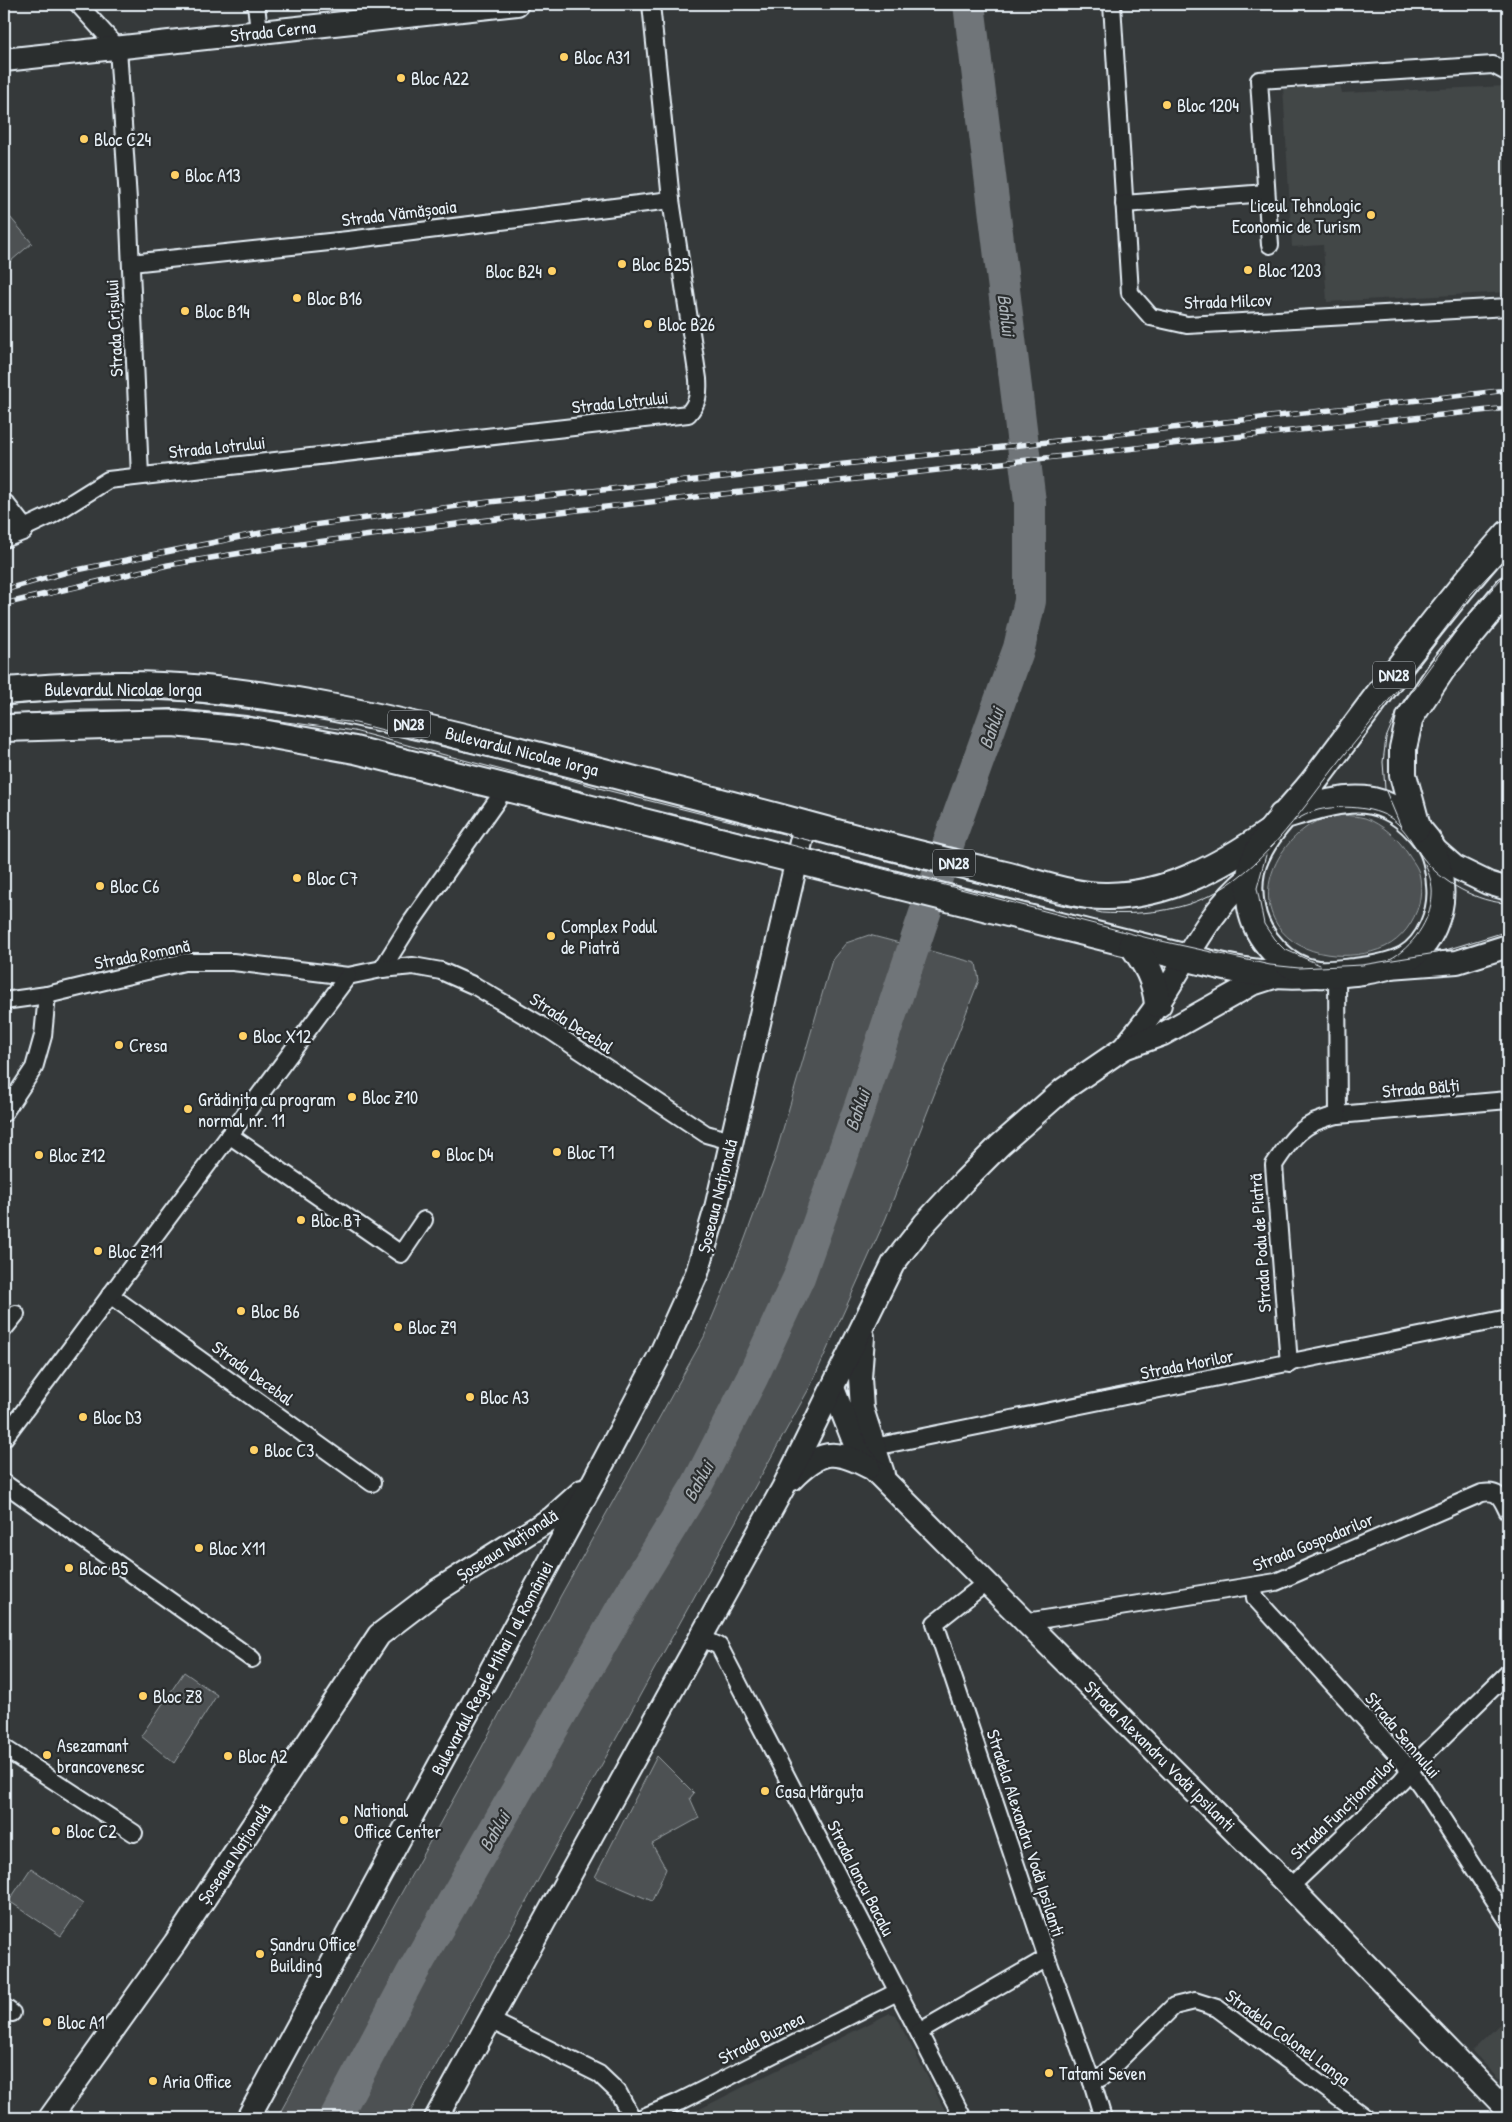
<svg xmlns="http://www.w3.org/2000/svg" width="1512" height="2122" font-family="'Patrick Hand',sans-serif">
<rect width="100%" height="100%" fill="#35393a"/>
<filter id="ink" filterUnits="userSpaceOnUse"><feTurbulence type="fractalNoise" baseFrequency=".02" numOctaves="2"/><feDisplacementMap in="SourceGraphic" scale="10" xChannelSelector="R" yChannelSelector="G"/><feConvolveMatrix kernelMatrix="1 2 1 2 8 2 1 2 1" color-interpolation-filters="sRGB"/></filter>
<g filter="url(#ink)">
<g fill="#424647">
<polygon points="1340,84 1342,93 1508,86 1508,292 1327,302 1323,245 1292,247 1283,86"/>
<polygon points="890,2013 895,2015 949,2118 682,2118"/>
<polygon points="1508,2016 1508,2088 1472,2051"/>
</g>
<g fill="#4d5152" stroke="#9aa1a5">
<polygon points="4,210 32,243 4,267"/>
<path d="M1343,815c7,1 15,1 22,3 17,6 34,21 43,36 3,5 8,11 10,16 4,11 3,24 1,34 -5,18 -17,35 -34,43 -33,15 -86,11 -107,-21 -25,-38 3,-87 39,-105 7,-3 18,-4 26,-6z"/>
<polygon points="869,935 976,963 979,980 886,1218 811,1385 407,2118 277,2118 481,1749 560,1597 704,1337 743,1244 774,1160 832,960 846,943"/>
<polygon points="184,1672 217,1695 174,1763 141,1736"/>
<polygon points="657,1756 694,1793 690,1798 699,1818 652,1844 666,1869 652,1901 595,1877"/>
<polygon points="31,1868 83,1904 61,1936 9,1901"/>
</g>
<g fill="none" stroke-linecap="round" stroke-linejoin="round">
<polyline stroke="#707579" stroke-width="32" points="335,2118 411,1975 623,1606 697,1485 752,1378 799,1277 860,1106 951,836 1019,648 1030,601 1030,502 969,4"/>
<g stroke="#e8f1f8" stroke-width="20">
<g id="street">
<polyline points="78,4 118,48 128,200 140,476"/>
<polyline points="256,4 259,32"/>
<polyline points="1112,4 1130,293 1151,317 1187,325 1508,307"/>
<polyline points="1124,204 1266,193"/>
<polyline points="1270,245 1259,80 1493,65 1508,73"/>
<polyline points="131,263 348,240 671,200"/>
<path d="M22,529l30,-14 56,-35 580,-66c10,-11 11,-20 10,-35l-27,-179 -20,-196"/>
<polyline points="382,969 412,921 498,799 501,785"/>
<polyline points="4,1001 47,995 184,962 233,962 348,976 382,969 413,966 441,971 475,986 551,1031 706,1134 731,1141"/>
<polyline points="4,1113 34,1068 43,1036 47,995"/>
<polyline points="1338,1115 1508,1100"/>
<polyline points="229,1135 401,1254 424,1220"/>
<polyline points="110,1295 372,1483"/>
<polyline points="4,1329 16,1314"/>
<path d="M1289,1364l-15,-199c19,-29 29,-43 64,-50l-1,-141"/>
<polyline points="4,1438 348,976"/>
<polyline points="874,1447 1508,1318"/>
<polyline points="4,1483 252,1659"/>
<polyline points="987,1582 935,1623 1047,1958 1092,2082 1103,2118"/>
<polyline points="1254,1587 1255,1598 1402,1760 1421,1786 1508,1921"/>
<path d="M1026,1622l250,-40 206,-89c17,-3 19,5 26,19"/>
<polyline points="702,1638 719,1646 963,2118"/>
<polyline points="4,1748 134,1833"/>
<polyline points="1290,1887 1401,1781 1419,1760 1508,1673"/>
<polyline points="4,2007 12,2013"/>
<polyline points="490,2020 599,2074 618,2092 632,2118"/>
<polyline points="919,2032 1047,1958"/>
<polyline points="1092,2082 1102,2077 1174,2006 1195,2001 1217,2008 1366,2118"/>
<polyline points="641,2118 679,2102 897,1992"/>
</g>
</g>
<g stroke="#e8f1f8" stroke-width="26">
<g id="secondary">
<polyline points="4,60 517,4"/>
<polyline points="4,506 22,529 4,536"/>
<polyline points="1432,847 1455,867 1488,883 1508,889"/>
<polyline points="1390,967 1457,962 1508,946"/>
<path d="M1124,1048c11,-14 23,-28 33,-43 28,-41 53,-97 92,-127"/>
<polyline points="863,1337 860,1378 862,1409 883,1474"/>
<polyline points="833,1388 858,1452 872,1468 1290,1887 1508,2111"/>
<path d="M792,1479c29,-29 41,-31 77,-12"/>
<polyline points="50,2118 175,1943 379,1635 438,1590 552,1518 582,1491"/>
<polyline points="248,2118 593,1482 660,1355 697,1273 716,1208 805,825"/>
<polyline points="436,2118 783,1488 893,1264 925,1223 964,1181 1000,1145 1064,1089 1124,1048 1163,1034 1252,984 1277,976"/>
</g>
</g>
<g stroke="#e8f1f8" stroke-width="30">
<g id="primary">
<path d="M4,691c52,-4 105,-8 157,-5 119,5 234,34 348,62 94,24 187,47 280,72 72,20 144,38 216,55 33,8 69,22 103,21 61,-1 113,-30 162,-64"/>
<path d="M4,728l169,-5 72,7 110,20 861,215c37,9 64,11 101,9"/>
<path d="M1282,816c61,-18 100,-34 145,24 9,12 12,30 13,45 3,26 -10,60 -34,74 -15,8 -34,11 -51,13 -12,1 -25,3 -38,2 -32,-4 -61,-36 -66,-67 -3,-18 -3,-34 5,-51 14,-31 41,-52 61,-79 62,-82 122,-167 191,-243"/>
<polyline points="1417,827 1403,775 1403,748 1410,717 1442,669 1508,589"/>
<path d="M1132,944c15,21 23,34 26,60"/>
</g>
</g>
<use href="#street" stroke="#2a2d2e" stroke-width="16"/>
<use href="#secondary" stroke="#2a2d2e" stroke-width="22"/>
<use href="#primary" stroke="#2a2d2e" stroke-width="26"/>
<g stroke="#e8f1f8" stroke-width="1">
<path d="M4,706l64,-6 99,-1 189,24 152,39 98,28 496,123c39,2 79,-1 114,-21 54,-31 88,-86 126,-134 44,-54 88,-108 129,-164l37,-39"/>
<polyline points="4,715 68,710 170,710 264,719 354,731 589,793"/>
<polyline points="669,813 1148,938 1270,965 1299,968 1362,965 1436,953 1508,931"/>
<path d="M1294,821c7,-4 16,-9 24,-11 22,-5 55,-4 74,9 14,10 21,26 31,39 18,24 55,45 85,45"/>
<polyline points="1401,827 1385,789 1383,762 1386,738 1397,712 1462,623 1508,571"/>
<polyline points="1266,855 1257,888 1264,924 1274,939 1284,949 1320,965"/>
<path d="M1390,959c22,-11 41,-39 42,-64 1,-11 -3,-21 -7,-31"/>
</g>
<g stroke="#e8f1f8" stroke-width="5.5">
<g id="rail">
<polyline points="4,590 67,572 275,530 489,502 985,449 1508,390"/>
<polyline points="4,604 168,565 278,547 488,520 1253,435 1508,408"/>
</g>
</g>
<use href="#rail" stroke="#2a2d2e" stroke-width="4" stroke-dasharray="11" stroke-linecap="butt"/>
</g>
</g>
<g fill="#ffd166" stroke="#2a2d2e" stroke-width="2">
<circle cx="564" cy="57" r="5"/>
<circle cx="401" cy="78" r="5"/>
<circle cx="1167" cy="105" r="5"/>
<circle cx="84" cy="139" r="5"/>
<circle cx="175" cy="175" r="5"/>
<circle cx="1371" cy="215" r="5"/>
<circle cx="622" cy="264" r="5"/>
<circle cx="1248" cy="270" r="5"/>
<circle cx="552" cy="271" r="5"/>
<circle cx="297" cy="298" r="5"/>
<circle cx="185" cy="311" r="5"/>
<circle cx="648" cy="324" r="5"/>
<circle cx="297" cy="878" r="5"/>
<circle cx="100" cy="886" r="5"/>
<circle cx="551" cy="936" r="5"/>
<circle cx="243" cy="1036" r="5"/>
<circle cx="119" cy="1045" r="5"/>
<circle cx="352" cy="1097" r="5"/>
<circle cx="188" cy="1109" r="5"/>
<circle cx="557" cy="1152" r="5"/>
<circle cx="436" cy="1154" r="5"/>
<circle cx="39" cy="1155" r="5"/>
<circle cx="301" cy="1220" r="5"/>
<circle cx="98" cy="1251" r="5"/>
<circle cx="241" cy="1311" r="5"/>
<circle cx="398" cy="1327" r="5"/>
<circle cx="470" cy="1397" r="5"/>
<circle cx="83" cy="1417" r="5"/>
<circle cx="254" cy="1450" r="5"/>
<circle cx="199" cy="1548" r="5"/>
<circle cx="69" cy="1568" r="5"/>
<circle cx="143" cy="1696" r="5"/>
<circle cx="47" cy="1755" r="5"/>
<circle cx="228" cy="1756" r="5"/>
<circle cx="765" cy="1791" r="5"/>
<circle cx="344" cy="1820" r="5"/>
<circle cx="56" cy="1831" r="5"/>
<circle cx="260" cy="1954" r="5"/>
<circle cx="47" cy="2022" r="5"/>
<circle cx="1049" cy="2073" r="5"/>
<circle cx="153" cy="2081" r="5"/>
</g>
<g text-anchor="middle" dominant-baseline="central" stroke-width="4.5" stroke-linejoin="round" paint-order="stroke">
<g fill="#2a2d2e" stroke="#afb6bb" stroke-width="1">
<rect x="1373" y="661.5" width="42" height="27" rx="4"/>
<rect x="388" y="710.5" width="42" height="27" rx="4"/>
<rect x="933" y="849.5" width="42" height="27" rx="4"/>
</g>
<g font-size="16" font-weight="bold" fill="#e8f1f8">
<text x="1394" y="675">DN28</text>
<text x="409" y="724">DN28</text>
<text x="954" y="863">DN28</text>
</g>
<g font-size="18" fill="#e8f1f8" stroke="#2a2d2e">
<text transform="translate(273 31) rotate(-6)">Strada Cerna</text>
<text transform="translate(399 213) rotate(-7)">Strada Vămășoaia</text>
<text transform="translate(1228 301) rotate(-2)">Strada Milcov</text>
<text transform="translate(114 328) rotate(-93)">Strada Crișului</text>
<text transform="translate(620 402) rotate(-6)">Strada Lotrului</text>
<text transform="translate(217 447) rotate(-6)">Strada Lotrului</text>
<text x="123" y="689">Bulevardul Nicolae Iorga</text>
<text transform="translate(522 751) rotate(14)">Bulevardul Nicolae Iorga</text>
<text transform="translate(142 954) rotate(-11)">Strada Romană</text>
<text transform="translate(572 1023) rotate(33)">Strada Decebal</text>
<text transform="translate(1421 1088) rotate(-5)">Strada Bălți</text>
<text transform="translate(717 1196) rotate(-76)">Șoseaua Națională</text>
<text transform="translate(1260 1243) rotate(-94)">Strada Podu de Piatră</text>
<text transform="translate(1187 1364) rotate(-11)">Strada Morilor</text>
<text transform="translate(253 1373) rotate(36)">Strada Decebal</text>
<text transform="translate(1313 1542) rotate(-22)">Strada Gospodarilor</text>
<text transform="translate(507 1545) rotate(-33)">Șoseaua Națională</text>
<text transform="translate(492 1668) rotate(-62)">Bulevardul Regele Mihai I al României</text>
<text transform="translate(1403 1735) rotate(50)">Strada Semnului</text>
<text transform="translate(1160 1756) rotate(45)">Strada Alexandru Vodă Ipsilanti</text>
<text transform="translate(1343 1808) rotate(-44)">Strada Funcționarilor</text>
<text transform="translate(1026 1833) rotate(72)">Stradela Alexandru Vodă Ipsilanti</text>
<text transform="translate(234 1854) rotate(-56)">Șoseaua Națională</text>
<text transform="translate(861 1878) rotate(63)">Strada Iancu Bacalu</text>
<text transform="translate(1288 2037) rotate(36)">Stradela Colonel Langa</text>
<text transform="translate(761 2038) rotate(-27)">Strada Buznea</text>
</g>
<g font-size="18" fill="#e8f1f8" stroke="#2a2d2e" text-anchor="start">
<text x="574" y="57">Bloc A31</text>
<text x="411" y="78">Bloc A22</text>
<text x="1177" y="105">Bloc 1204</text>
<text x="94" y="139">Bloc C24</text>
<text x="185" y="175">Bloc A13</text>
<text x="1361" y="205" text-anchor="end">Liceul Tehnologic<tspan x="1361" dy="21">Economic de Turism</tspan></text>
<text x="632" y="264">Bloc B25</text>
<text x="1258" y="270">Bloc 1203</text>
<text x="542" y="271" text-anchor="end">Bloc B24</text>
<text x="307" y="298">Bloc B16</text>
<text x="195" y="311">Bloc B14</text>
<text x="658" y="324">Bloc B26</text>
<text x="307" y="878">Bloc C7</text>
<text x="110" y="886">Bloc C6</text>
<text x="561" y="926">Complex Podul<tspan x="561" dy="21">de Piatră</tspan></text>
<text x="253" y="1036">Bloc X12</text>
<text x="129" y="1045">Cresa</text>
<text x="362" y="1097">Bloc Z10</text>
<text x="198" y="1099">Grădinița cu program<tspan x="198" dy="21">normal nr. 11</tspan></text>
<text x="567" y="1152">Bloc T1</text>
<text x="446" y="1154">Bloc D4</text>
<text x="49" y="1155">Bloc Z12</text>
<text x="311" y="1220">Bloc B7</text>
<text x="108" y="1251">Bloc Z11</text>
<text x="251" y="1311">Bloc B6</text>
<text x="408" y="1327">Bloc Z9</text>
<text x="480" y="1397">Bloc A3</text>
<text x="93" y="1417">Bloc D3</text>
<text x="264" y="1450">Bloc C3</text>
<text x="209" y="1548">Bloc X11</text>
<text x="79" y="1568">Bloc B5</text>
<text x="153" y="1696">Bloc Z8</text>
<text x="57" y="1745">Asezamant<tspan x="57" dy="21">brancovenesc</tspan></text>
<text x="238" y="1756">Bloc A2</text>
<text x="775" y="1791">Casa Mărguța</text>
<text x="354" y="1810">National<tspan x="354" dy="21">Office Center</tspan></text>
<text x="66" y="1831">Bloc C2</text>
<text x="270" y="1944">Șandru Office<tspan x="270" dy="21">Building</tspan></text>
<text x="57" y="2022">Bloc A1</text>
<text x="1059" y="2073">Tatami Seven</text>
<text x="163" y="2081">Aria Office</text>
</g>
<g font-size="19" font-style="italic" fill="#acb3b8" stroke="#2a2d2e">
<text transform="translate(1007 315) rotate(83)">Bahlui</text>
<text transform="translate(991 728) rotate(-71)">Bahlui</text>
<text transform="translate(857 1110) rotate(-71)">Bahlui</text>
<text transform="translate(698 1481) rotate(-61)">Bahlui</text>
<text transform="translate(494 1831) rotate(-60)">Bahlui</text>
</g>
</g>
<rect width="1512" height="2122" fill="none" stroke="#2a2d2e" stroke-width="20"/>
<rect x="10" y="10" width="1492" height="2102" fill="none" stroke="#e8f1f8" stroke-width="2" filter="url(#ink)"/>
</svg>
